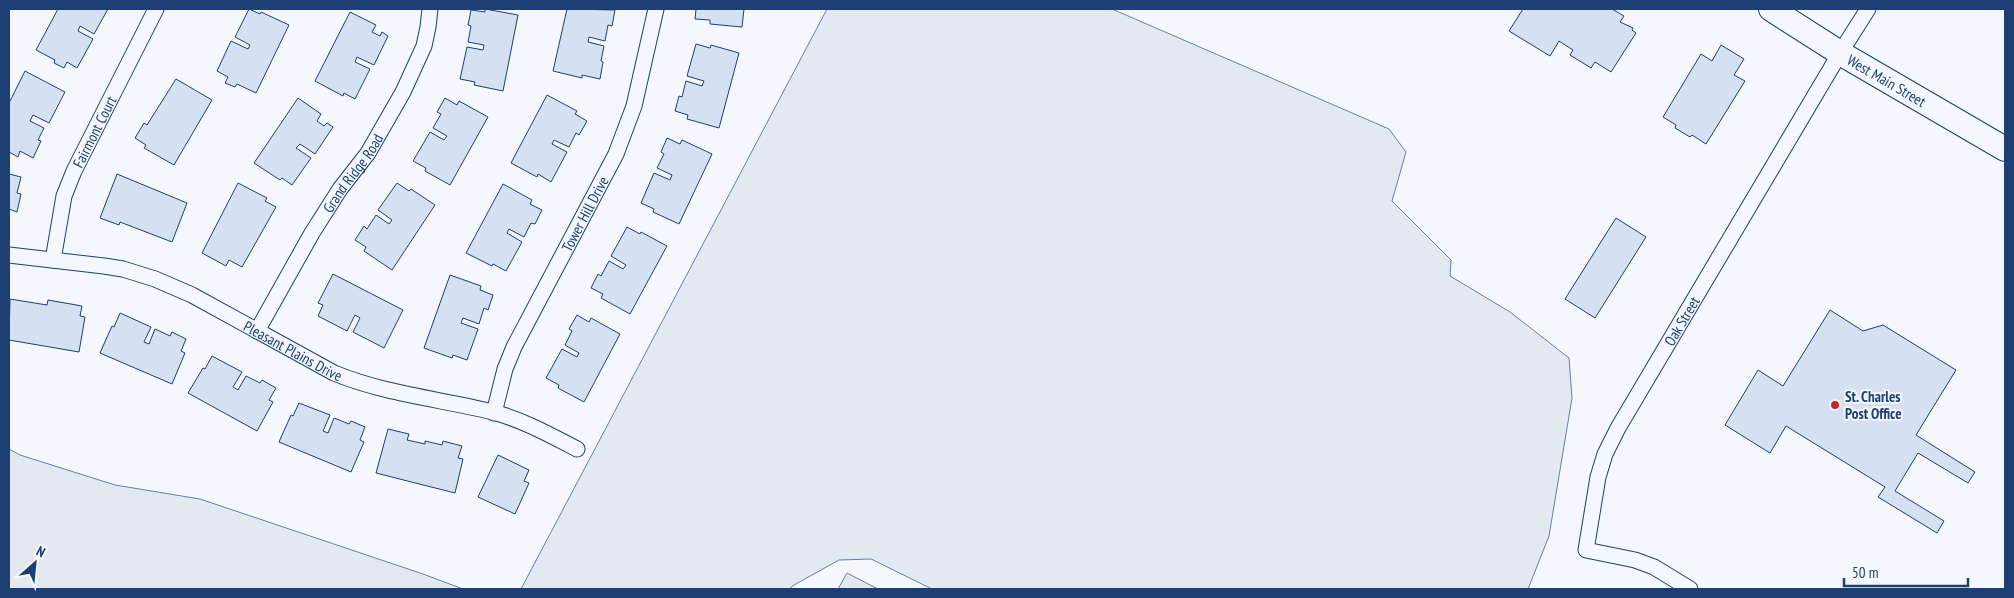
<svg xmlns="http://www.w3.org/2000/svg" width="2014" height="598" font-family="'PT Sans Narrow',sans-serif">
<rect width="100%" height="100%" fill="#f4f7fb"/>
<g fill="#e3e9f0" stroke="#687fa3">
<polygon points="827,9 1112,9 1389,129 1406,152 1392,201 1451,260 1450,276 1510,312 1569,358 1572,398 1549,536 1528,589 932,589 871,559 839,560 794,585 789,589 521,589"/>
<polygon points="9,449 20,455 115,485 200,499 423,574 463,589 9,589"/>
</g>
<polygon fill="#e3e8f0" stroke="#687fa3" points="847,573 878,589 838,589"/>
<g fill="#d5e0f0" stroke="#1d3f73">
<polygon points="58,9 108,9 94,34 80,26 78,31 93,39 77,68 67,62 64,68 54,63 55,60 36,50"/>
<polygon points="249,9 260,14 261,12 289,25 256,93 237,84 235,87 225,83 228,77 217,71 231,41 248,49 250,45 235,37"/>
<polygon points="485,9 518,15 503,91 474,85 475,82 460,79 467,47 483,50 484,45 468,42 471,26 468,25 471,10 485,12"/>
<polygon points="567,9 615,10 612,26 608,25 605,41 589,37 588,42 604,46 601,61 603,62 600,79 582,75 582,78 553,71"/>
<polygon points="696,9 744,9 742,27 710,24 710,20 695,19"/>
<polygon points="1523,9 1612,9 1624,16 1620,22 1633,28 1632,30 1636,33 1611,72 1595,62 1591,68 1570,55 1573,50 1559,41 1550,56 1509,31"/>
<polygon points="350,12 376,25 372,32 380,36 382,32 388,36 374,65 357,57 355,62 370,69 355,99 344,93 343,96 315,81"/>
<polygon points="696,44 710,48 711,45 739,53 719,128 687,119 688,115 675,111 679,96 682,97 686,81 702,86 704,81 687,76"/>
<polygon points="1721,45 1744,59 1734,75 1745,81 1706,144 1692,135 1690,137 1675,128 1676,125 1663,117 1701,54 1712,61"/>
<polygon points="25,71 65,92 49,123 33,115 30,121 44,128 38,140 41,141 33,158 20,151 18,157 9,152 9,103"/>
<polygon points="176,79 212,100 174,165 144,148 146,145 135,138 144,123 147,125"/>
<polygon points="547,95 577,111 575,114 587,121 579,135 576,133 569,147 554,140 552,144 567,152 551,182 538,174 537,177 511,163"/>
<polygon points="298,98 321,114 317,121 324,126 327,123 333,127 315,154 300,144 296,148 311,158 292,185 282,178 280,180 254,163"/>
<polygon points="445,98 457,105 459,101 488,117 450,185 425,171 426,168 413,161 430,132 444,140 447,136 433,128 441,114 437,112"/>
<polygon points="667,138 680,144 682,140 712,154 679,224 653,212 654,209 641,203 654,173 670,180 672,175 657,168 664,154 661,152"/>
<polygon points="9,174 21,177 17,193 21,194 17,212 9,209"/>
<polygon points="117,174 187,203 172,242 120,222 119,225 100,218"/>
<polygon points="238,183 267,198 265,201 276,207 242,267 229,260 226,266 202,253"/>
<polygon points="397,183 409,191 411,189 435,205 392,270 364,251 366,247 355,240 364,226 367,229 376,215 389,224 392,220 378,210"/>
<polygon points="503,184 532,200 530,204 542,210 535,224 531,223 524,237 509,229 507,233 522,242 506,271 493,264 492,266 466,253"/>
<polygon points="1616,218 1646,237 1595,318 1565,299"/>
<polygon points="627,227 640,234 641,232 667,246 630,314 601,298 603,294 591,288 598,274 601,276 609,261 623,269 626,265 611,256"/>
<polygon points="333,274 403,310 384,348 353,332 360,318 355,315 347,331 318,316 323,305 318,303"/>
<polygon points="450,275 481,286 480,290 493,295 488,310 484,308 479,324 463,318 461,323 478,329 467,360 453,355 452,358 424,348"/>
<polygon points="10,299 47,305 48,300 82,306 80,316 85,317 79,352 9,340"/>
<polygon points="1830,310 1863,331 1883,325 1956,370 1916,435 1975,472 1968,483 1918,453 1895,491 1944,521 1937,533 1878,497 1885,487 1786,426 1770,453 1725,425 1758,370 1783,386"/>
<polygon points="120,313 151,327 144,342 149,344 155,329 170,336 172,332 186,339 181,351 185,353 172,384 100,353 112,326 114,327"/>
<polygon points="577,315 589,322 591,318 620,334 584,402 558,388 559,385 546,378 562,349 577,357 579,353 565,345 572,331 569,329"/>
<polygon points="212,356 242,372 233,387 238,390 246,376 260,383 262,380 276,388 269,400 273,402 257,431 188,393 203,368 205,369"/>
<polygon points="299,403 330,415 323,431 328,433 334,418 349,424 351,421 365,427 360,440 364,442 351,472 279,442 291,415 293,416"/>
<polygon points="388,429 409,434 407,440 425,444 425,441 442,445 443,441 462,446 458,458 463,459 455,493 376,473"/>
<polygon points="498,455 529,470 524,481 529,483 515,514 478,497"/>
</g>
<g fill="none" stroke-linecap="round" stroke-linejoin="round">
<g stroke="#1d3f73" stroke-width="17">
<g id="street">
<path id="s1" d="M9,255l95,11 19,3 32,10 37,16 142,78c51,21 106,26 159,39 30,8 57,23 84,37"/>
<path id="s2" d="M53,260l11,-64 10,-25 82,-162"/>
<path id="s3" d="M257,331l55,-98 28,-44 28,-36 35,-61 21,-46 4,-19 2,-18"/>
<path id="s4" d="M494,413l11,-44 9,-22 102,-193 18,-48 22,-97"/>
<path id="s5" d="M1690,589l-36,-22 -19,-7 -49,-10 12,-73 7,-23 13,-26 222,-375 28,-44"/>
</g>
</g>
<g stroke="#1d3f73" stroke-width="26">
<g id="primary">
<path id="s6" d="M1771,9l69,44 165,96"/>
</g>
</g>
<use href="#street" stroke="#f4f7fb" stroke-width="15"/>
<use href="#primary" stroke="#f4f7fb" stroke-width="24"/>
</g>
<circle fill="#c62828" stroke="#f4f7fb" stroke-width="2" cx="1835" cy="405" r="5"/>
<g text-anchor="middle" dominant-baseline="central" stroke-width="4" stroke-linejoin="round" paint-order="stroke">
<g font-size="15" fill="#1d3f73" stroke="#f4f7fb">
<text stroke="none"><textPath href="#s6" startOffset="136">West Main Street</textPath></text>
<text stroke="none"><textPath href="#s2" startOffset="136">Fairmont Court</textPath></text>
<text stroke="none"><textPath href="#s3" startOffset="185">Grand Ridge Road</textPath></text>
<text stroke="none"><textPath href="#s4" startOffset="220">Tower Hill Drive</textPath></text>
<text stroke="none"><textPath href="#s5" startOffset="364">Oak Street</textPath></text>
<text stroke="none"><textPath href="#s1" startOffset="304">Pleasant Plains Drive</textPath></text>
</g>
<g font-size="15" font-weight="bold" fill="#1d3f73" stroke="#f4f7fb" text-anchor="start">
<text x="1845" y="396">St. Charles<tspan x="1845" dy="17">Post Office</tspan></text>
</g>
</g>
<rect width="2014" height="598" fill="none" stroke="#1d3f73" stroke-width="20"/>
<g transform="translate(35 563) rotate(27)" stroke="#f4f7fb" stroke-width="4" paint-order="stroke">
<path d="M0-4L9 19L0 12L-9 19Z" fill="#1d3f73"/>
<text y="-8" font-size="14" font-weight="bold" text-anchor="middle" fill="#1d3f73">N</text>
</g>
<path d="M1844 578v8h124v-8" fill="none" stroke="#1d3f73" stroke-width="2.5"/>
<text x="1852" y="578" font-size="15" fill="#1d3f73" stroke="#f4f7fb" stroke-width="4" paint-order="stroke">50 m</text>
</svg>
